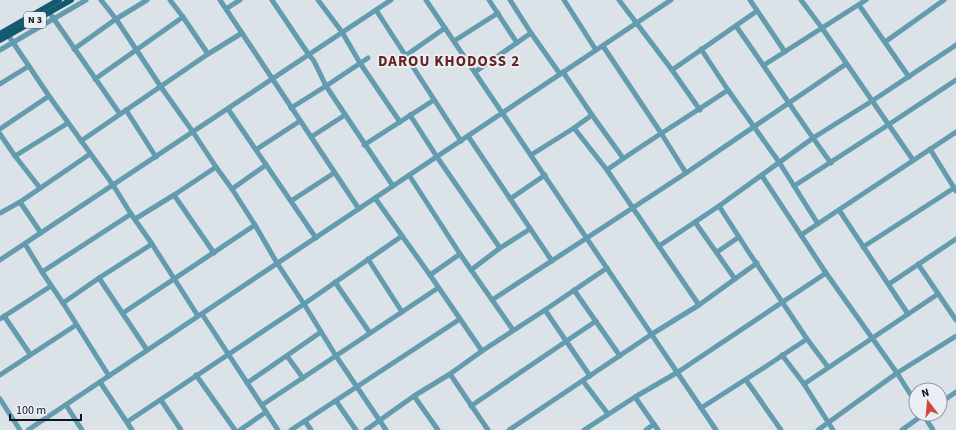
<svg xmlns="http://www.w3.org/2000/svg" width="956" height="430" font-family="'Source Sans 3',sans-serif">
<rect width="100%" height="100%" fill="#dbe2e8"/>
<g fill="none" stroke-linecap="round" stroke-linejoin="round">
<g stroke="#639baf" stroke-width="5">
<polyline points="101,0 116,19 161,87 193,132 216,167 232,189 255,225 277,263 304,304 336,356 386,430"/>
<polyline points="170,0 183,17 208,54"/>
<polyline points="220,0 359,209"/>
<polyline points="272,0 309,55 314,61 326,86 393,186"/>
<polyline points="318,0 342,32 360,63 400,122"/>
<polyline points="426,0 716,430"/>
<polyline points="489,0 517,43"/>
<polyline points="510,0 531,33 560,74"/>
<polyline points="564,0 596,50"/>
<polyline points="619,0 672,70 700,110"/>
<polyline points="750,0 785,52"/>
<polyline points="801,0 822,28 913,160"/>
<polyline points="859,5 909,77"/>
<polyline points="226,9 240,0"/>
<polyline points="376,10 461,141"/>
<polyline points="49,12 120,114"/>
<path d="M736,26c32,45 62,92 95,137"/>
<polyline points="8,35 49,96 113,185 131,214 152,244 198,316"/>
<polyline points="454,41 498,13"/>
<polyline points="885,42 944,0"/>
<polyline points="603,46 661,133 686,173"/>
<polyline points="74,49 116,19 147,0"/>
<polyline points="701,49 728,90 779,162 818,224"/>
<polyline points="0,50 86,0"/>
<polyline points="405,56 445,28"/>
<polyline points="764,65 866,0"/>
<polyline points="672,70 757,11"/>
<polyline points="475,72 531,33"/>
<polyline points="563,72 592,115 623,158"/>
<polyline points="95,79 183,17"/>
<polyline points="0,84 29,66"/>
<polyline points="291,108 326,86 368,58"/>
<polyline points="228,109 316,238"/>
<polyline points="126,110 156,157"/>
<polyline points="410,115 437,157 500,248"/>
<polyline points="574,128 607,170 699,305"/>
<polyline points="0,129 49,96"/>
<polyline points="0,134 15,156 40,188"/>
<polyline points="468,136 552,261"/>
<polyline points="311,137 345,115"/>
<polyline points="81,141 208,54 242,33"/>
<polyline points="364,145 434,100"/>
<polyline points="257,149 300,121"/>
<polyline points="930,149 956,191"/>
<polyline points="531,155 574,128 592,115"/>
<polyline points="15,156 68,123"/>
<path d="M607,170c39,-28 81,-53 121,-80"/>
<polyline points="409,175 460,254 513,330"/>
<polyline points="762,176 826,273 897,373 916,403"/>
<polyline points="794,186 888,125 956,80"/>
<polyline points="232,189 266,165"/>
<polyline points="174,195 214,253"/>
<polyline points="375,198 430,275 482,351"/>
<polyline points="510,199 545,175"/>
<polyline points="291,201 334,173"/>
<polyline points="20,202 41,233"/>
<polyline points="719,206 748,251 807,339 828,367"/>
<polyline points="839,210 908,314"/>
<polyline points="0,213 20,202 90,154"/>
<polyline points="135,219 174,195 216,167"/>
<polyline points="695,222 735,279"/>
<polyline points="801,235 956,132"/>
<polyline points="25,244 42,272 63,303 109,376"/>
<polyline points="659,246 719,206 813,138 872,101 956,45"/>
<polyline points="863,247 954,188"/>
<polyline points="717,252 739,237"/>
<polyline points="368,259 402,312"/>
<polyline points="0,260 391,0"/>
<polyline points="918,264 956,320"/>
<polyline points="471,270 500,248 530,229"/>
<polyline points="42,272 131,214"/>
<polyline points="430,275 460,254"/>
<polyline points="99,278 147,350"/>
<polyline points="335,282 370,333"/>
<polyline points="889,284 956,239"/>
<polyline points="574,290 620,356"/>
<polyline points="492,300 686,173 846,64"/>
<polyline points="63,303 99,278 152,244"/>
<polyline points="545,310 590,376"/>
<polyline points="123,313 255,225"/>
<polyline points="202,314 278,430"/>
<polyline points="4,316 30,354"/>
<polyline points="0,319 51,286"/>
<polyline points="782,355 804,384 833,430"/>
<polyline points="287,356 303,378"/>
<polyline points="450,374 488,430"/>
<polyline points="0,375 76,325"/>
<polyline points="196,375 235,430"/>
<polyline points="746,380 781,430"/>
<polyline points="583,381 608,414"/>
<polyline points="100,382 132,430"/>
<polyline points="247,383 321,332"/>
<polyline points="804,384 938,294"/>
<polyline points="414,396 438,430"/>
<polyline points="635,397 658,430"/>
<polyline points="0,399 20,430"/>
<polyline points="161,400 181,430"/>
<polyline points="336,401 356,430"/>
<polyline points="940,403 956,392"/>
<polyline points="66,405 82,430"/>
<polyline points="262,405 438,288"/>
<polyline points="471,406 596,321"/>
<polyline points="701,408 765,367 807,339"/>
<polyline points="923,414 933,430"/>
<polyline points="305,421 311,430"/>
<polyline points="127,422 304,304 402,236"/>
<polyline points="28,430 671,0"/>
<polyline points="240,430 266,412"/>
<polyline points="291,430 460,319"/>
<polyline points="366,430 414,396 450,374 482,351 545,310 607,268"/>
<polyline points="509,430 652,334 699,305 757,263"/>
<polyline points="584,430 635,397 678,372 826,273"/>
<polyline points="646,430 654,424"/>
<polyline points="818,430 897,373 956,336"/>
<polyline points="902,430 924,414"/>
</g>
<g stroke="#115a6f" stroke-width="6">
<polyline points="0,34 59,0"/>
<polyline points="0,40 71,0"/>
</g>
</g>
<g text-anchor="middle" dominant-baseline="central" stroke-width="4" stroke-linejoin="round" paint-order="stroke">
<rect fill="#e9eff5" stroke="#525659" stroke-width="1" x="24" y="12" width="22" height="16" rx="3"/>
<g font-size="10" font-weight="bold" fill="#121416">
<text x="35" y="20">N 3</text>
</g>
<g font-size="15" font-weight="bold" letter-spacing="1" fill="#67221e" stroke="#e9eff5">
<text x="449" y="61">DAROU KHODOSS 2</text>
</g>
</g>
<g transform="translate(928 402) rotate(344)"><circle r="19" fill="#e9eff5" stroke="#93979c"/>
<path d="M0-3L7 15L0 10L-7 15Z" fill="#d4463f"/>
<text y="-6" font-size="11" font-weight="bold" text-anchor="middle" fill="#121416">N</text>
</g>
<path d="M10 414v6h71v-6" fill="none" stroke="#121416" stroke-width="2"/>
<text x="16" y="414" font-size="12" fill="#121416" stroke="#e9eff5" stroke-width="3" paint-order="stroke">100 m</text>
</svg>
